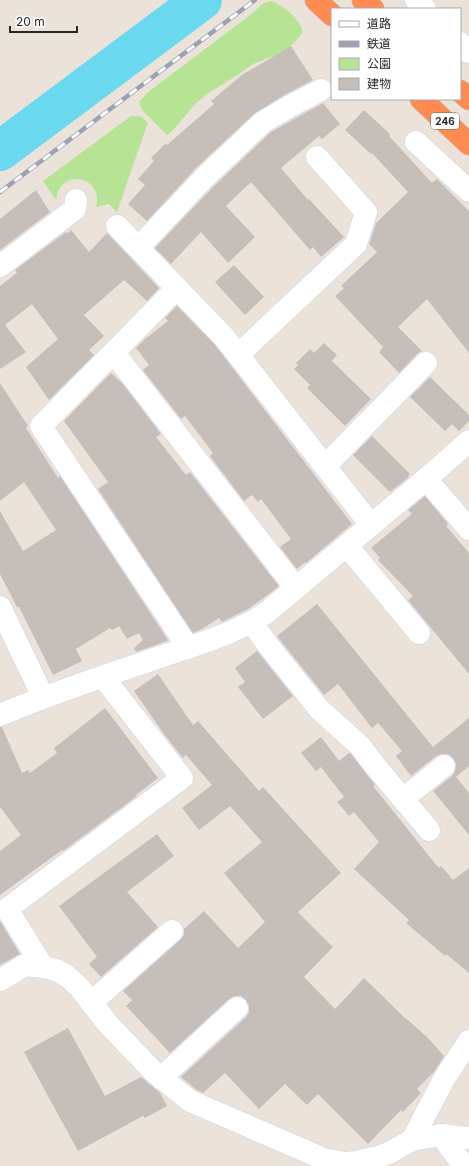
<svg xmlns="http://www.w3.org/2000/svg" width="469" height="1166" font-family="Inter,'Noto Sans JP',sans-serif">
<rect width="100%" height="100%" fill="#ebe2d9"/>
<g fill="#b7e395">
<path d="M271,1c13,4 28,18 32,31l-10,12 -11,10 -14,4 -15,6 -14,10 -32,20 -12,10 -22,26 -6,5 -25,-25 -3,-8 8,-9 107,-81 8,-8z"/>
<path d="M131,116h9l8,6 -31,90 -8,-8 -13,3c9,-30 -36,-41 -40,-7l-13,-19z"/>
</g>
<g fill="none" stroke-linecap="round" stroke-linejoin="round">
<polyline stroke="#6ad9ef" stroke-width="40" points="0,151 202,0"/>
</g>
<g fill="#c6bfb9">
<polygon points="291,46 313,80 286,94 255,113 196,168 147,221 128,204 145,185 138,179 154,161 151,158 165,144 167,145 214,104 211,101 242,75"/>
<polygon points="323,103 340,124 322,139 319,136 281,168 308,200 309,199 344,237 321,257 313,247 310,250 251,182 226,206 255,237 228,263 201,232 171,264 155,248 214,186 271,132"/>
<polygon points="364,110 390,134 389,136 432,183 437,179 469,211 469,353 427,299 398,327 422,351 417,354 399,373 379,352 383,347 335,296 344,288 341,286 377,252 369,244 376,223 408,192 372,153 371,154 345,130"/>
<polygon points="36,190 50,212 0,250 0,219"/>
<polygon points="71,230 89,252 107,233 159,288 147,301 124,280 84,315 104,336 89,350 94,355 49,400 26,367 58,339 32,304 5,325 26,352 0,369 0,286 17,273 15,270 66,232 67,234"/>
<polygon points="234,265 264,297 245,315 215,282"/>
<polygon points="177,306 215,345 352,524 306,563 305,562 297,569 280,547 291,539 261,499 258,502 252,495 244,501 210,456 213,453 185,416 181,419 143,370 149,365 136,348 145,339 168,321 165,318"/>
<polygon points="324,343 337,355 332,361 371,399 345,426 307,388 310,385 294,369 298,365 296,363 310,349 314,353"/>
<polygon points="111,373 122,383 161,434 156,437 186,475 190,472 278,585 278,587 269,594 248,609 222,622 219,618 202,629 193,633 98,489 108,482 64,421"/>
<polygon points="430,377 469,415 469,421 459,431 452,424 445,431 410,397"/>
<polygon points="0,383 28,426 26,428 58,478 60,476 168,640 167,641 136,652 134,648 143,640 139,633 127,639 119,626 112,630 110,628 76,649 82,661 53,675 19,607 17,607 0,574 0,511 23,551 56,530 24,482 0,501"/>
<polygon points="372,436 410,474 408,476 409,477 390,492 353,455"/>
<polygon points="425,496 448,524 446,526 469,553 469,674 408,600 413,596 378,560 380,558 371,548 412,514 408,510"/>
<polygon points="317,604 433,747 469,718 469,766 456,777 469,793 469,835 433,791 452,776 455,771 456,764 453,758 448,754 442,754 436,756 411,776 396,756 402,751 378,723 372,728 338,684 324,695 277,636"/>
<polygon points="257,651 293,696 263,719 238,687 245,682 235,668"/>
<polygon points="158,674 193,725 198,721 259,791 263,787 341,873 298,912 333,947 304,977 335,1009 364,978 407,1020 408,1020 428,1038 444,1056 434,1072 417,1089 421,1093 403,1112 401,1110 368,1144 318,1094 307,1105 285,1084 259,1109 225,1073 203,1093 197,1090 181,1077 246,1017 249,1012 249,1006 246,1000 241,996 235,996 229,999 170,1053 126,1006 132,1000 123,991 180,940 184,935 184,929 204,911 238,948 265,922 224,873 262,842 230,806 199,830 182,808 212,785 186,755 183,758 164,734 134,691"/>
<polygon points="105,708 158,778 136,795 137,796 63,851 62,850 0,895 0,851 21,835 0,807 0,727 2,727 22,773 28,770 30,773 57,753 54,748"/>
<polygon points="321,737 339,761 349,753 351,754 375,785 373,786 433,861 439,868 441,866 453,880 469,868 469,973 446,954 445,956 406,923 409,920 354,869 379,842 354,812 349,816 337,802 344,797 321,767 316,771 301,753"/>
<polygon points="157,834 174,856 127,892 158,927 101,977 89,964 97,957 59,906"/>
<polygon points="0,921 20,954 0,965"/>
<polygon points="68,1028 105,1096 141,1077 160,1093 167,1106 145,1118 143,1116 78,1151 24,1052"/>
</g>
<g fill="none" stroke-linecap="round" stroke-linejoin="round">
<g stroke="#cfd4e2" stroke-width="23">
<g id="minor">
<polyline points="416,0 425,9"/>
<polyline points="460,43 469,52"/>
<polyline points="416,142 469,191"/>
<polyline points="117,226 224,337 371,525"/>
<polyline points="139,247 205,177 263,122 292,105 321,90"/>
<polyline points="0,266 75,209 76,200"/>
<polyline points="177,288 41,426 188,647"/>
<polyline points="114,353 296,588"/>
<polyline points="238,355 356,244 366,212 317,157"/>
<polyline points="325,466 426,363"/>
<polyline points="426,479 469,529"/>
<polyline points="347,546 419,633"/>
<polyline points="0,607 43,697"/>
<polyline points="252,623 268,645 319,709 360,746 376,767 429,830"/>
<path d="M0,715c54,-23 110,-41 166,-60 32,-11 73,-23 100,-42l160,-134 43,-38"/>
<polyline points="403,799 444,766"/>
<polyline points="43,967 7,909 182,778 103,677"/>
<polyline points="0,980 25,965 43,967 56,970 67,976 80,988 108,1024 153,1071 190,1101 324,1159 344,1163 356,1162 378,1157 391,1152 412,1140 441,1135 469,1138"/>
<polyline points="91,1003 172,931"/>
<polyline points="161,1078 237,1008"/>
<polyline points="441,1135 464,1166"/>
<polyline points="412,1140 444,1079 469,1041"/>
</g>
</g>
<g stroke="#c3c3c3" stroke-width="23">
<g id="highway">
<polyline points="316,0 332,15"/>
<polyline points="363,0 373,9"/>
<polyline points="460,91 469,99"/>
<polyline points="421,99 469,144"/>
</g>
</g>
<use href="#minor" stroke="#fff" stroke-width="22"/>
<use href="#highway" stroke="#ff8b50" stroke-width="22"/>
<g stroke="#9ca2b3" stroke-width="4.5">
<polyline id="rail" points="0,192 255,0"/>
</g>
<use href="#rail" stroke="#fff" stroke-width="3" stroke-dasharray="9" stroke-linecap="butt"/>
</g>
<g text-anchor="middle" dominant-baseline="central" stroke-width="3.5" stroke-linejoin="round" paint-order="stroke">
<rect fill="#fff" stroke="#686868" stroke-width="1" x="431" y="113" width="28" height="16" rx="3"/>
<g font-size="10" font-weight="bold" fill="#282828">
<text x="445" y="121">246</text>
</g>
</g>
<rect x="331" y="8" width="130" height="92" fill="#ffffff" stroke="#a9a9a9"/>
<rect x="339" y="21" width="20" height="6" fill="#ffffff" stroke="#a9a9a9"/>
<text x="367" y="28" font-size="12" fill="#282828">道路</text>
<rect x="339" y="41" width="20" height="6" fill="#9ca2b3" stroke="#a9a9a9"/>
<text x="367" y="48" font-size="12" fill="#282828">鉄道</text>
<rect x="339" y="58" width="20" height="12" fill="#b7e395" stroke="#a9a9a9"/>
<text x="367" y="68" font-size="12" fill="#282828">公園</text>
<rect x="339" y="78" width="20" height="12" fill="#c6bfb9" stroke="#a9a9a9"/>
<text x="367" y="88" font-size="12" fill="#282828">建物</text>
<path d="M10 26v6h67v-6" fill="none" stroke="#282828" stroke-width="2"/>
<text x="16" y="26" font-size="12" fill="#282828" stroke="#ffffff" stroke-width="3" paint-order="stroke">20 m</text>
</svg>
